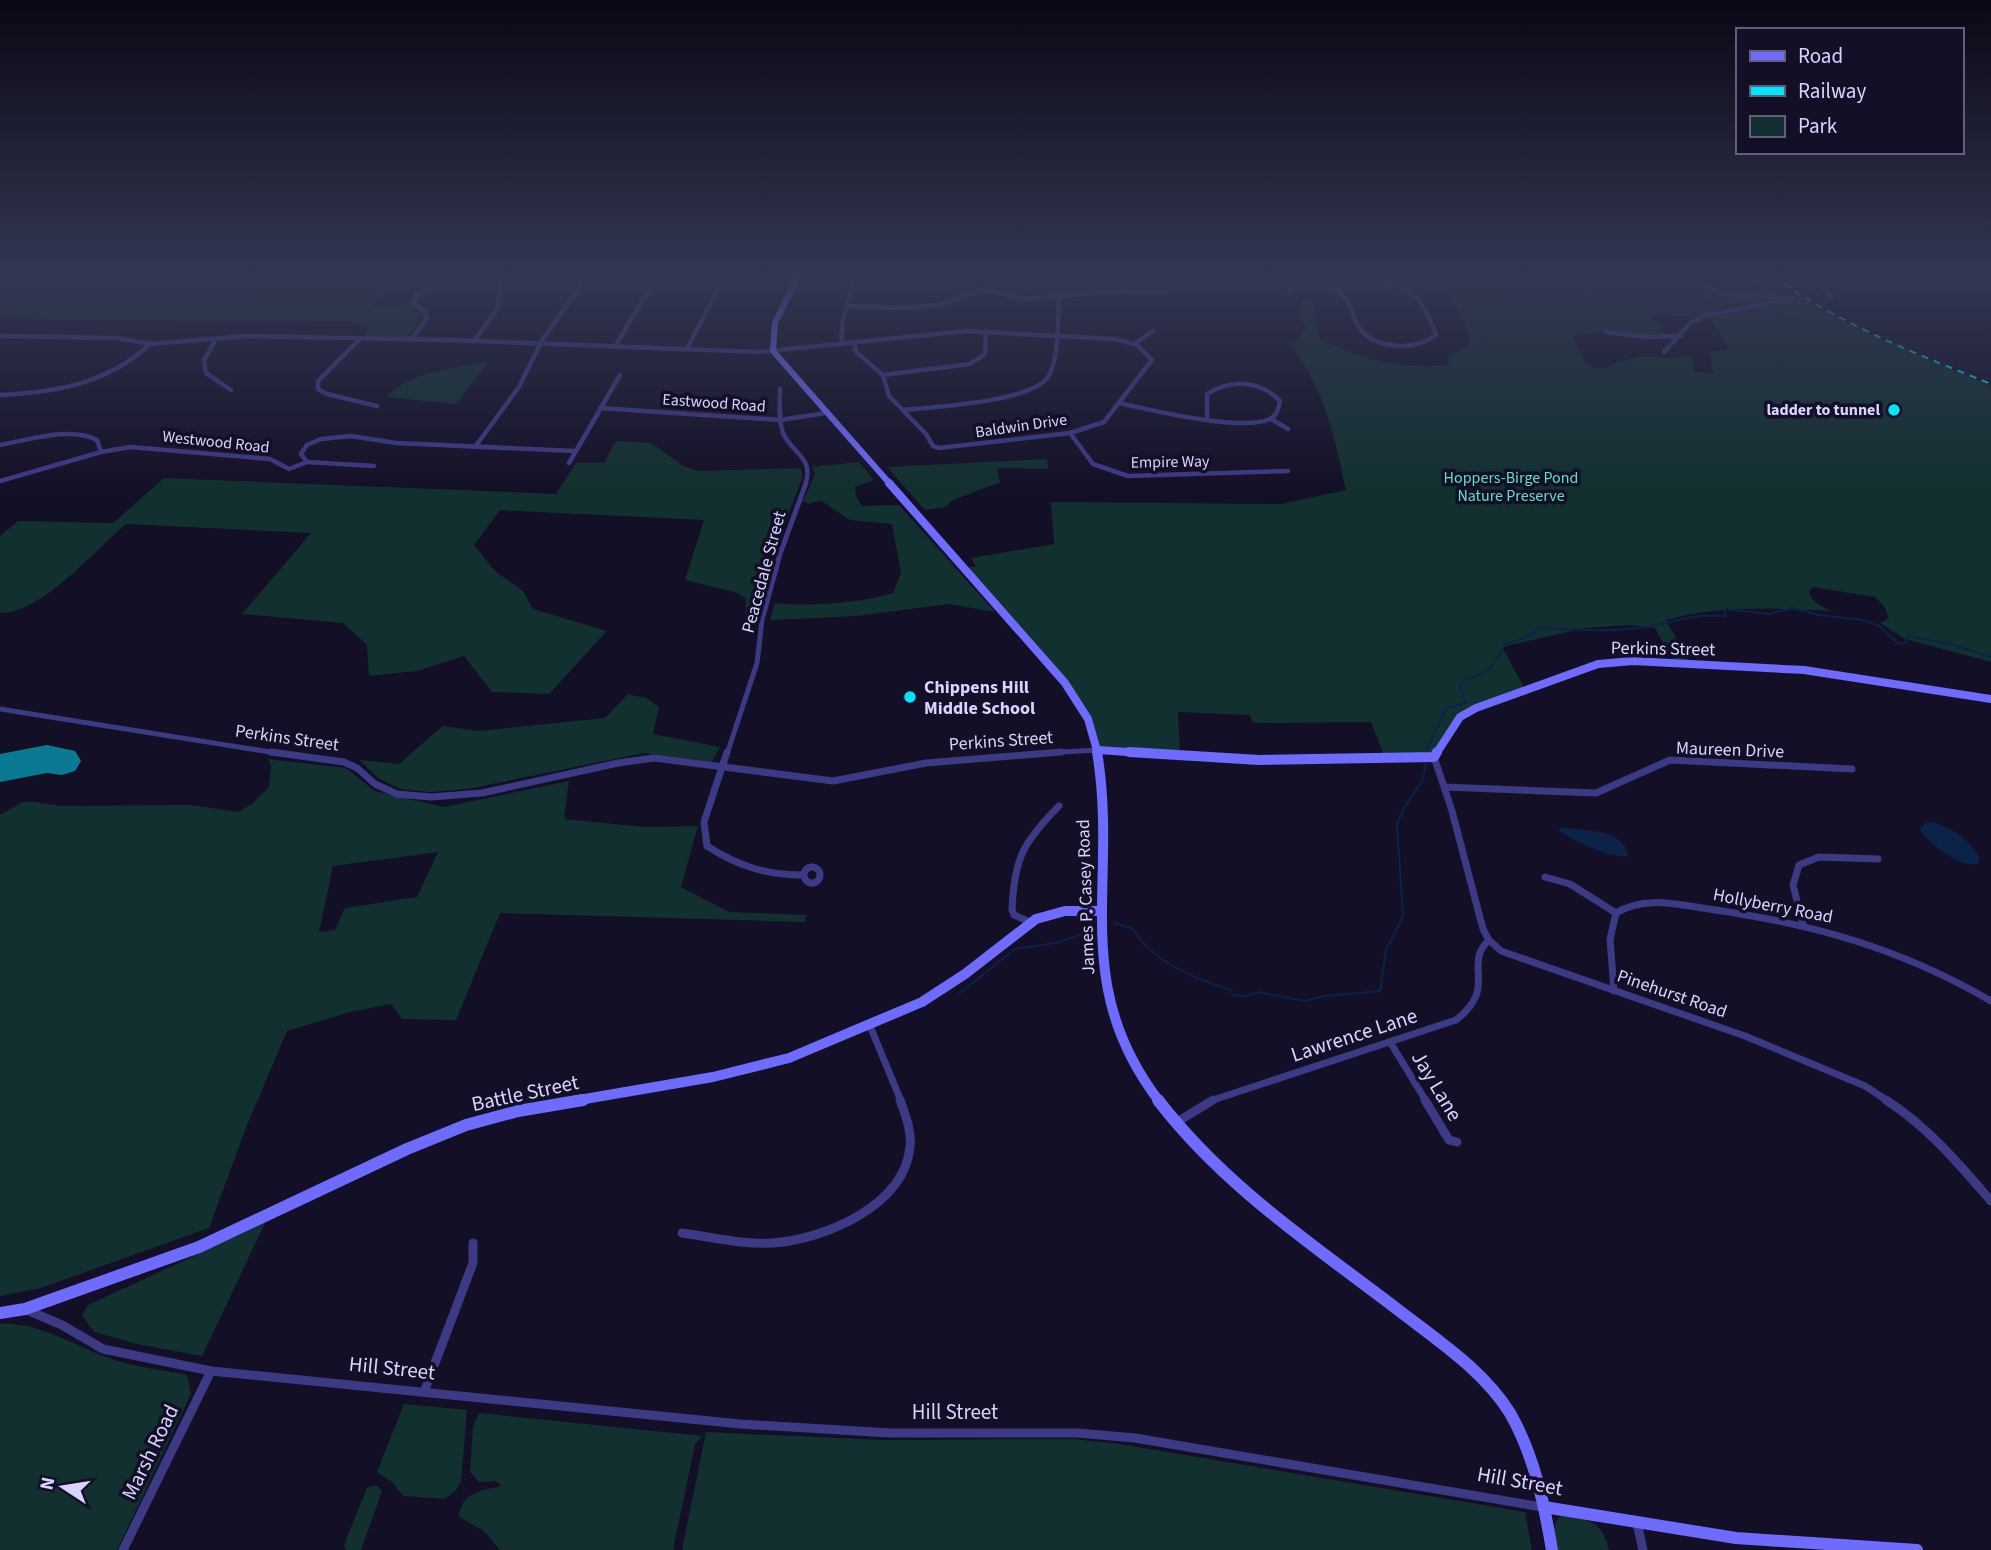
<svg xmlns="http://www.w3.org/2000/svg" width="1991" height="1550" font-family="'Source Sans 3',sans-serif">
<rect width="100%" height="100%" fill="#130f26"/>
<g fill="#12302f" fill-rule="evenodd">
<polygon points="18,276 418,276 384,291 372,307 408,305 419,313 420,321 407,337 364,336 370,329 350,321 51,320 0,316 0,287"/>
<path d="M1414,276h220l66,10 23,8 79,4 51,29 138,59v276l-86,-23 -25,-16 9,-5 -5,-12 -9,-9 -62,-10 -4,4c3,12 12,15 22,20 -55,-3 -112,-6 -165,9l22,40 -15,-1 -18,-31 -25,-3 -45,3 -83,19 23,42 -65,28 -26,40 -51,-4 -12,-31 -113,1 -6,-1 -2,-7 -72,-3 2,43 -82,-5 -13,-38 -121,-143 12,-3 -5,-8 83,-14 -3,-42 230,2 65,-14c-14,-62 -19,-95 -57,-148h9l8,-14 -8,-15 5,-14 9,2 8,39c41,18 84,32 130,24l-2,-7 20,-11c6,-16 -18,-54 -33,-62 -6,-4 -14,-6 -21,-8zM1724,307l2,2 -23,9 9,1 17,31 -19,2 3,22 -19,-3 -3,-16c-22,6 -30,0 -50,2 -39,4 -46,34 -69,-21l31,-5 49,7 14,-2 -15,-21 47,2z"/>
<path d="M489,361l-33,43 -70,-7c25,-26 70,-29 103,-36z"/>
<path d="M616,441l35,2 31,22 16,6 102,-3 3,8 -31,82 -17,66 -10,-1 1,-24 -11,-7 -50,-12 19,-60 -204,-10 -26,35 21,26 28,20 10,18 74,22 -58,63 -57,-2 -28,-36 -47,15 -48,5 -2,-31 -24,-22 -101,-9 69,-81 -185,-9c-31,26 -85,90 -126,89v-77l18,-15 95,2 51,-45 392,16 20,-31h28z"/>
<polygon points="1047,459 1048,469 997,468 1000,482 951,501 946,507 925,510 887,467"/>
<path d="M859,462l15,18 -19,7 1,9 6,10 37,-1 96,107 -46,-8 -92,12 -87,4 5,-17c32,4 87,0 118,-10l8,-20 -9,-49 -42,-4 -30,-20 -10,4 -7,-3 12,-27 -3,-7z"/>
<polygon points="628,694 646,698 659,707 653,734 720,747 712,762 644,753 468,789 430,792 400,789 378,778 359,760 399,764 443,726 478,731 605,718"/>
<path d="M268,759l78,9 29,23 69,16 125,-26 -5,38 80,8 54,-1 -17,61 48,25 77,3 -1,7 -305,-9 -44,107 -54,-1 -11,-15 -41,8 -63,19 -40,94 -38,103 -168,60 -41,8v-481l22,-13h13l26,4 129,-1 48,7 15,-9 16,-16 2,-21zM438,852l-21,45 -72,11 -10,22 -16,2 14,-66z"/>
<polygon points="265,1223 202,1356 137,1344 94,1332 82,1315 88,1305"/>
<path d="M0,1324c41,-3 80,26 118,37 22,7 47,9 69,14l4,19 -74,156h-117z"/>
<polygon points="404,1404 467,1410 461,1481 456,1490 445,1499 403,1496 392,1482 377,1472"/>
<path d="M479,1413l224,23 -8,8 -22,106h-173l-16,-19 -25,-14c2,-25 22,-26 42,-31l-5,-5 -17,1 -9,-10 3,-45z"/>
<polygon points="706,1432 882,1440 1074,1439 1120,1444 1525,1512 1532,1550 682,1550"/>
<polygon points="376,1485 382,1491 361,1550 346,1550 344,1545 367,1488"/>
<path d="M1561,1516c28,5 40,2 48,34h-51c-2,-12 -8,-26 3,-34z"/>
</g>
<g fill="#0c2248">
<path d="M1533,276c18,0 37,-1 55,0 38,3 79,14 112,22v4h-5c-2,10 -8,13 -18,13l-118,-25 -9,-10z"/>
<path d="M1927,822c19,0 44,19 53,36l-2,6c-16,5 -50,-20 -58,-35z"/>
<path d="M1563,827c22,5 60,0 65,29 -16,4 -56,-16 -70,-26z"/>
</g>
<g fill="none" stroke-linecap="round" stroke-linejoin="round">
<g stroke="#0c2248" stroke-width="2">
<polyline points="1699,300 1718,306 1739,305"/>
<polyline points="1752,309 1783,318 1843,325"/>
<polyline points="1481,339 1508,325 1525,298 1517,294 1521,282 1534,282 1538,278"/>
<path d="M1426,750l20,-41 20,-7 -6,-13 3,-9c22,-4 34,-15 42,-36l28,-9 4,-7c36,1 73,5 108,-1 31,-5 48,-14 80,-11v-7l44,5 23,-6 27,7 45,5 15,6 20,18 8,-2 1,-6 43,8 40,13"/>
<path d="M1114,923l18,5c22,35 61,50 99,62l2,5 13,1 13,-4 46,9 20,-5 55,-5 6,-41 17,-34 -6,-92 7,-16 19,-29 3,-18"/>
<polyline points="959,994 1015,949 1056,943 1089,932"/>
</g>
<polygon fill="#0a7a92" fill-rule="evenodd" points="47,745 75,751 81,761 75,771 62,775 47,773 0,782 0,754"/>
<g stroke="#3d3a85" stroke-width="4.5">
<polyline points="812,276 871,276"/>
<polyline points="987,276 1001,281"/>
<polyline points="1137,276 1138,291"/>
<polyline points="1646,276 1705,286 1723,294 1792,298"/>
<polyline points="1697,276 1705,286"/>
<polyline points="1747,276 1773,295"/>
<polyline points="1810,276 1832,297"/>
<polyline points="1851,276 1860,283"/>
<polyline points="1272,280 1336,289"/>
<polyline points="1818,283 1991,282"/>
<path d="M1360,284c50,2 56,2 76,50 -17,17 -59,16 -75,-4 -11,-14 -9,-30 -25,-41z"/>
<polyline points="985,290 1025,299 1119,291 1166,292"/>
<polyline points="1289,294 1299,276"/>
<polyline points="849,306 901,308 940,305 1019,276"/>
<polyline points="1606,332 1647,337 1681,336"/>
<polyline points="0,336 117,338 150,344 247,336 449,340 759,352 966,331 1116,339 1137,345 1152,360 1104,422 1070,433 939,448 933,446 926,434 889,396 883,375 856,352 854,343"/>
<polyline points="216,339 204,360 206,373 231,390"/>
<polyline points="360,339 318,381 318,389 327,394 377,406"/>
<polyline points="411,340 427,318 425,312 413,303 417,294 441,284 502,277"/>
<polyline points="474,341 497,310 502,276"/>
<polyline points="1136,343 1153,331"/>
<polyline points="841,344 843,319 855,277"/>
<polyline points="616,345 657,276"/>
<polyline points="687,348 726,276"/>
<polyline points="1664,352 1690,323 1707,315 1793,299"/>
<polyline points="883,375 970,364 985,354 986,331"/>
<path d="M780,389c0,14 -2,30 3,44 9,21 32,24 22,52"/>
<path d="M0,395c57,-3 107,-11 150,-51"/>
<path d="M1119,403c32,7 122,29 151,16 7,-3 9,-11 10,-18 -20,-21 -49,-22 -73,-7v25"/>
<polyline points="600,408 780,420 826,413"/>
<path d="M903,410c30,-3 128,-8 145,-33 11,-17 10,-60 11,-80"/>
<polyline points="1271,419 1288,429"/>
<polyline points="1070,433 1093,464 1128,476 1288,471"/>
<path d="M0,445c29,-5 70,-19 97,-5l4,12"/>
<polyline points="475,447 519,387 541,342 587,276"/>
<polyline points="307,462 374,466"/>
<polyline points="569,463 620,375"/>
<polyline points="0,481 101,452 130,447 270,459 289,469 307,462 301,454 307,445 321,439 351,436 396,443 574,451"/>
</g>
<g stroke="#3d3a85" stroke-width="5">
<polyline points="0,709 283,754"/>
<polyline points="727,754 757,663 762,620 780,554 806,483"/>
<polyline points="1027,754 1098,750"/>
</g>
<g stroke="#3d3a85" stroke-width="7">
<polyline points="271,752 344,762 357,768 375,784 397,794 431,797 482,793 618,763 654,758 833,781 926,763 1061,752"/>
<path d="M727,752l-23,70 3,24c31,20 59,29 96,29"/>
<polyline points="1434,757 1452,811 1483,929 1489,940 1501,951 1745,1036 1865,1086 1888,1101"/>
<polyline points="1445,787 1596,793 1670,760 1852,769"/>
<circle cx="812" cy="875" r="8"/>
<polyline points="1545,877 1570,884 1616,913"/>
<path d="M1030,922l-16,-7 -2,-5c2,-51 11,-68 47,-104"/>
<polyline points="1803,925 1793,885 1799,865 1819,857 1878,859"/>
<path d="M1614,991l-4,-52 6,-26c29,-18 62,-8 93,-4 104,15 191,39 282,92"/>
<polyline points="870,1026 901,1101"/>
<polyline points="1390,1042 1426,1101"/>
<path d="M1210,1101l246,-81c43,-33 6,-55 33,-80"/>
</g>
<g stroke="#3d3a85" stroke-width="9">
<polyline points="1425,1100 1449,1140 1457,1142"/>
<path d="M1886,1100c42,27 72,63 105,101"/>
<polyline points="1177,1122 1213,1100"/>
<path d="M682,1233c30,4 61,12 91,10 52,-4 131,-37 137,-96 2,-16 -5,-33 -10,-47"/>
<polyline points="27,1310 62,1325 103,1349 211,1371 740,1424 890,1433 1078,1433 1135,1438 1542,1507"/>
<polyline points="424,1392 473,1263 473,1243"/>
<polyline points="1637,1523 1643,1550"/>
<polyline points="123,1550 211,1371"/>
</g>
<polyline stroke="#6f6bff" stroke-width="6" points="798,276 775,323 773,351 891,485"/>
<g stroke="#6f6bff" stroke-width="8">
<polyline points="889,483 1065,683 1088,719 1098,754"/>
<polyline points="1098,750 1157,754"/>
<polyline points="1436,754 1460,717 1476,708 1598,664 1633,661 1804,670 1991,699"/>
</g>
<g stroke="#6f6bff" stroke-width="10">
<path d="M1097,752c22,131 -29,230 62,349"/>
<polyline points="1129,752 1259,760 1434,757 1437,752"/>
<polyline points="573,1101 713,1077 789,1058 922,1002 965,974 1036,919 1065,911 1101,911"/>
</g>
<g stroke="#6f6bff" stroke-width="12">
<path d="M1158,1100c66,86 154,144 239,209 40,31 86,61 113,104 24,42 34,90 42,137"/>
<polyline points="0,1313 25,1309 199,1247 407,1149 466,1125 518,1111 583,1100"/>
<polyline points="1544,1507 1736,1538 1917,1550"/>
</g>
<path stroke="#00e5ff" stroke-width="2" stroke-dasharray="7 6" stroke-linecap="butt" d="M1773,276c67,49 142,77 218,108"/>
</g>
<linearGradient id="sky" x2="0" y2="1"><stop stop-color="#0a0815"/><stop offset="0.56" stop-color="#333752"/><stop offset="1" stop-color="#333752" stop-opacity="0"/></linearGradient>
<rect width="1991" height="493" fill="url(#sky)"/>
<g fill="#00e5ff" stroke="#130f26" stroke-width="2.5">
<circle cx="1894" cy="410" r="7"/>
<circle cx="910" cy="697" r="7"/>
</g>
<g text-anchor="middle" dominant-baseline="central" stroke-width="7" stroke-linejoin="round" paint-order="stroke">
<g font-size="16" fill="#d9d4ff" stroke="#130f26">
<text transform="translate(714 403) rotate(4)">Eastwood Road</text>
<text transform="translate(1021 426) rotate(-8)">Baldwin Drive</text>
<text transform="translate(216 442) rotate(6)">Westwood Road</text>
<text transform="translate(1170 462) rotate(-1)">Empire Way</text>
</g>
<g font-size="16" font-weight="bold" fill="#d9d4ff" stroke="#130f26" text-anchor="end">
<text x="1880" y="410">ladder to tunnel</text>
</g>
<g font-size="16" fill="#5fe0c0" stroke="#130f26">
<text x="1511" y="478">Hoppers-Birge Pond<tspan x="1511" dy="18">Nature Preserve</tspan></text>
</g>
<g font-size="18" fill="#d9d4ff" stroke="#130f26">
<text transform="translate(764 572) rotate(-75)">Peacedale Street</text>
<text transform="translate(1663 649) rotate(1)">Perkins Street</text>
<text transform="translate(287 738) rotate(8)">Perkins Street</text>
<text transform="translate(1001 741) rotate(-4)">Perkins Street</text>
<text transform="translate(1730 750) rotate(2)">Maureen Drive</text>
<text transform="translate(1086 897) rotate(-92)">James P. Casey Road</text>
<text transform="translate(1773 906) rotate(11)">Hollyberry Road</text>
<text transform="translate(1672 994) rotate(19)">Pinehurst Road</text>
</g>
<g font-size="18" font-weight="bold" fill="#d9d4ff" stroke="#130f26" text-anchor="start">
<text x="924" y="687">Chippens Hill<tspan x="924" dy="21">Middle School</tspan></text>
</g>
<g font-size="21" fill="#d9d4ff" stroke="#130f26">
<text transform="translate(1354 1035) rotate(-18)">Lawrence Lane</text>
<text transform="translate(1437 1086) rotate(59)">Jay Lane</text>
<text transform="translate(525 1093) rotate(-12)">Battle Street</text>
<text transform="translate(392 1368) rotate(6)">Hill Street</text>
<text x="955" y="1412">Hill Street</text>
<text transform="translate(150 1452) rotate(-64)">Marsh Road</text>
<text transform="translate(1520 1481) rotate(10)">Hill Street</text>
</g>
</g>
<rect x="1736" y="28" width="228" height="126" fill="#130f26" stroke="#625e7d" stroke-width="2"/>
<rect x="1750" y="51" width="35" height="10" fill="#6f6bff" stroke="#625e7d" stroke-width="2"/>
<text x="1798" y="63" font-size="21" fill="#d9d4ff">Road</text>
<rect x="1750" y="86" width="35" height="10" fill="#00e5ff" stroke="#625e7d" stroke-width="2"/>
<text x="1798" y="98" font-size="21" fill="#d9d4ff">Railway</text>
<rect x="1750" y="116" width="35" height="21" fill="#12302f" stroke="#625e7d" stroke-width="2"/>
<text x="1798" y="133" font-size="21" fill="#d9d4ff">Park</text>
<g transform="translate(63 1487) rotate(282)" stroke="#130f26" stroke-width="5" paint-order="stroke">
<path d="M0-5L12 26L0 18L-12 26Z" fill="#d9d4ff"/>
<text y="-10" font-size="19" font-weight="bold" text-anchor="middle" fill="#d9d4ff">N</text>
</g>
</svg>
